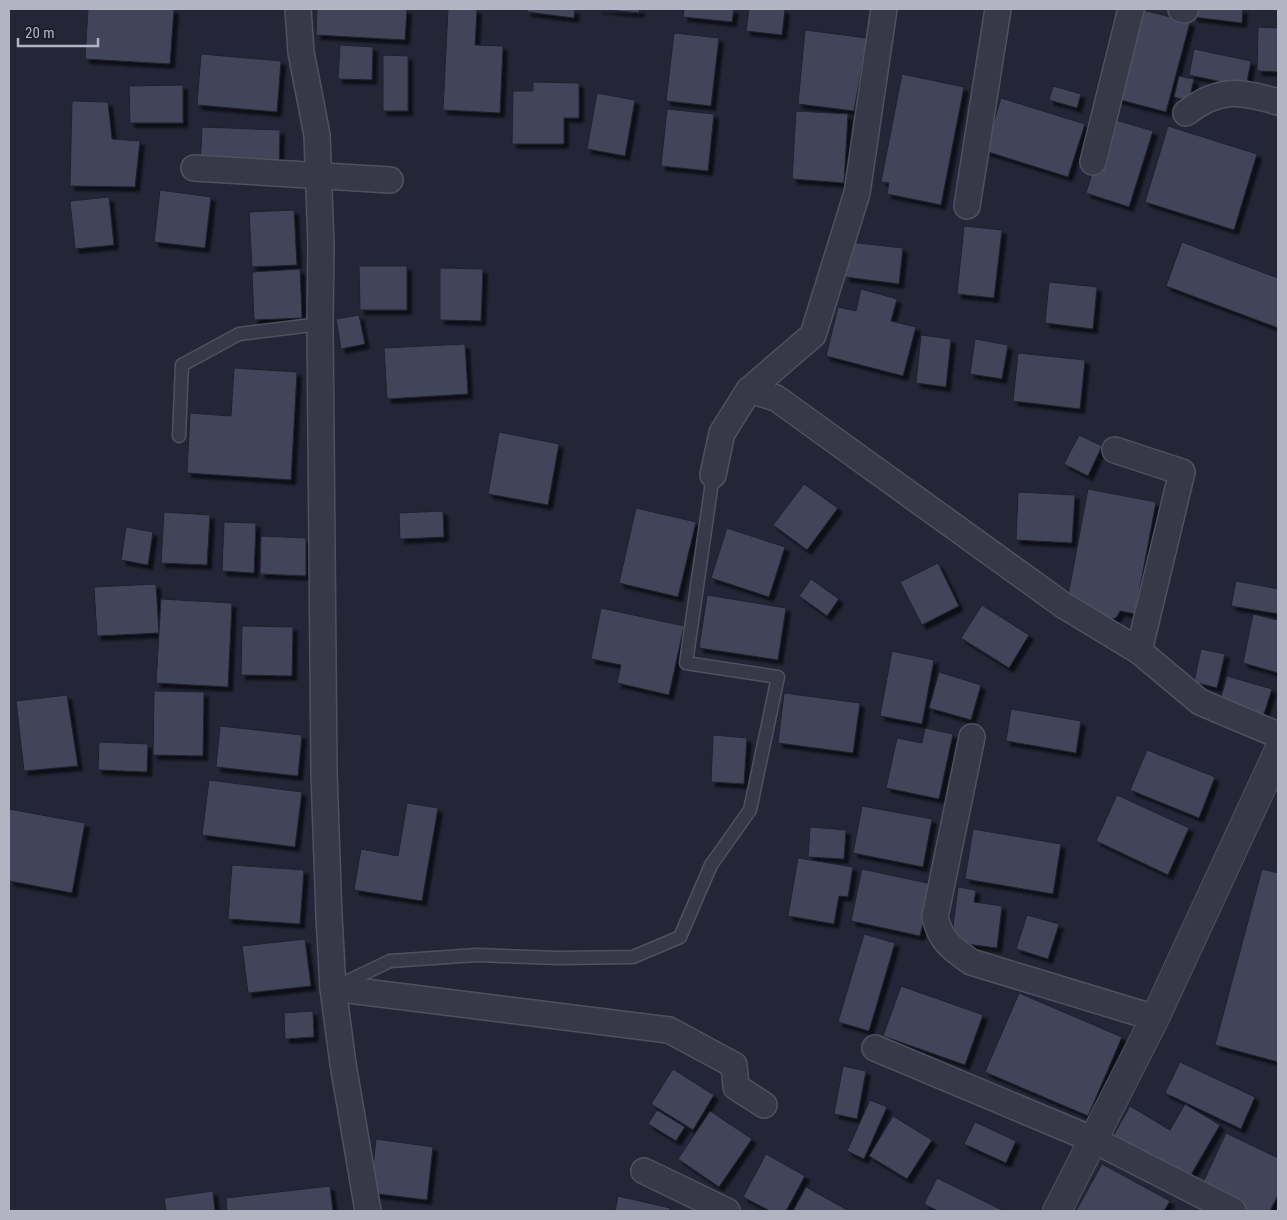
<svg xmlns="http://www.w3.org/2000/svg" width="1287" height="1220" font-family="'Roboto Condensed',sans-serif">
<defs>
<filter id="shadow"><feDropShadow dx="4.5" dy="4.5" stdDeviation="1" flood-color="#0009"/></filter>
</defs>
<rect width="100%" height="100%" fill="#242638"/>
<g fill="#43455a" stroke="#1e202f" filter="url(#shadow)">
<polygon points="88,9 174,9 170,64 85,59"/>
<polygon points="317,9 407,9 405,40 316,35"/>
<polygon points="448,9 477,9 475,45 503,46 500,113 443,110"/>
<polygon points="527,9 575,9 574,18 527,12"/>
<polygon points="597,9 640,9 639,13"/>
<polygon points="684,9 734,9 732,22 683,17"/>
<polygon points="749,9 785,9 782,35 746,31"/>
<polygon points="1139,9 1190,22 1166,112 1113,98"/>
<polygon points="1194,9 1243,9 1242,23 1193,17"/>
<polygon points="1258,27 1278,28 1278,72 1257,71"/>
<polygon points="805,30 867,38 854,111 798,104"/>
<polygon points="674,33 719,38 711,106 666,101"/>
<polygon points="340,45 373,47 372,80 338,79"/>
<polygon points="1194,49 1251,61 1246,87 1189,75"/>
<polygon points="201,54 281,61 277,112 197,105"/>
<polygon points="383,55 408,56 408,111 383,111"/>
<polygon points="902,74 964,87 941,205 887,194 889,183 881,182"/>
<polygon points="1179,76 1194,79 1189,101 1174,97"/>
<polygon points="533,82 579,83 579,118 564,118 564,144 512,144 513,91 533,91"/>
<polygon points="183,85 183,123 130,123 129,86"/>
<polygon points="1053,86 1081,94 1077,108 1049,100"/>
<polygon points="597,93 635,100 625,156 587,149"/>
<polygon points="1001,98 1085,124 1068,177 985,151"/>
<polygon points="72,101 108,102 112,139 140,141 135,187 70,186"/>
<polygon points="667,109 714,114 708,171 661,166"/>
<polygon points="796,111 848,114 844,183 792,179"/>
<polygon points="1109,118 1153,131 1129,207 1086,193"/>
<polygon points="1168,126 1257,154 1234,230 1145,202"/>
<polygon points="202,127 280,130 279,170 200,168"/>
<polygon points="160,190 211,197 205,248 154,242"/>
<polygon points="109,197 114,245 75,249 70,201"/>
<polygon points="294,210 297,265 252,267 249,212"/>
<polygon points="964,226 1002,230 994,298 957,294"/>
<polygon points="849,242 903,248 899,284 845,277"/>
<polygon points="1182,242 1278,278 1278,328 1166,286"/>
<polygon points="359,266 407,266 407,310 360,310"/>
<polygon points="440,268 483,269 481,321 440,320"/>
<polygon points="300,269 302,318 254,320 252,272"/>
<polygon points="1049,282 1097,287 1093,329 1045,323"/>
<polygon points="861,289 897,299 891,321 916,327 903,376 826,356 838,307 856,311"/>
<polygon points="359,315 365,344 341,349 336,319"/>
<polygon points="921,335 951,339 946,387 916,383"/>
<polygon points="975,339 1008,345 1002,379 970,374"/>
<polygon points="465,344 468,394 387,399 384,348"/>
<polygon points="1018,353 1085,360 1080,409 1013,401"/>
<polygon points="234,368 297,372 291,480 187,473 190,413 231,416"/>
<polygon points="499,432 559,444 548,505 488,494"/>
<polygon points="1079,435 1102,446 1088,476 1064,464"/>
<polygon points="804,484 838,508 807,550 773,525"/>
<polygon points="1088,489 1156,502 1135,614 1120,611 1117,617 1109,621 1067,601"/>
<polygon points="1018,492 1075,495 1072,543 1016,540"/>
<polygon points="636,508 696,522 678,597 619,583"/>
<polygon points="443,511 444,537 400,539 399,513"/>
<polygon points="164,512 210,515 207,565 161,563"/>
<polygon points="224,522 256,523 254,573 222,571"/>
<polygon points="126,527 153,532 148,565 121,560"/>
<polygon points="727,528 785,547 769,597 711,578"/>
<polygon points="261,536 306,538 306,576 260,574"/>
<polygon points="938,563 959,606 922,625 900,582"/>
<polygon points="811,579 839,599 827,616 799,596"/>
<polygon points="1236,581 1278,589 1278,614 1231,606"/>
<polygon points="156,584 159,633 97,636 94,587"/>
<polygon points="707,595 786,608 778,660 699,648"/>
<polygon points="161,599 232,603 228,687 156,683"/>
<polygon points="982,605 1029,635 1009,668 961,638"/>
<polygon points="601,608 684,626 669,695 617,683 621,665 591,659"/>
<polygon points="1253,614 1278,620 1278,673 1243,663"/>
<polygon points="242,626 293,627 292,676 241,675"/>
<polygon points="1201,649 1225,654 1217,688 1194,682"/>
<polygon points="892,651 934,660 922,724 880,716"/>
<polygon points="939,672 981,685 971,720 929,708"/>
<polygon points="1227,676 1272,689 1263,717 1219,704"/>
<polygon points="154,691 204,692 203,756 153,755"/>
<polygon points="784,693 860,703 853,753 778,743"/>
<polygon points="67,695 78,766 24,771 16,701"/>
<polygon points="1011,709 1081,721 1076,753 1006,741"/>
<polygon points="220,726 302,735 298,776 216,767"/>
<polygon points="925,728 953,734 939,799 886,788 897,738 922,743"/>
<polygon points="713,735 747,738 744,784 711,782"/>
<polygon points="99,742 148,744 147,772 98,770"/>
<polygon points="1147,750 1215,777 1199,818 1130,790"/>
<polygon points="209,780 302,792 295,847 202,835"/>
<polygon points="1117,795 1189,828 1168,875 1096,841"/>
<polygon points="407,803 438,808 422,901 354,890 361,849 398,856"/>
<polygon points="862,806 932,819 923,867 853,853"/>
<polygon points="9,809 85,823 72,893 9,881"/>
<polygon points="810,827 846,830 844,859 808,857"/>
<polygon points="973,829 1061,844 1053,894 965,879"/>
<polygon points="798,858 853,867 848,897 839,896 834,924 788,916"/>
<polygon points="232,865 304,870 300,924 228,919"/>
<polygon points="862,869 932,884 920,936 851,921"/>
<polygon points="1262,869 1278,873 1278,1062 1215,1045"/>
<polygon points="958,887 976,890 974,902 1002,906 997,948 951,942"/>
<polygon points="1027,915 1059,924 1048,959 1016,949"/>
<polygon points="864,934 895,943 869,1031 838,1022"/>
<polygon points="305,939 311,986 248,993 242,946"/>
<polygon points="901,986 983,1015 965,1065 883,1036"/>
<polygon points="1019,993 1122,1037 1088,1116 985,1072"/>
<polygon points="313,1011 314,1037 285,1039 284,1013"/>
<polygon points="1180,1062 1255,1097 1241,1129 1165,1093"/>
<polygon points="843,1066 866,1071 857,1119 834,1114"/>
<polygon points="673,1069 714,1095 693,1130 651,1104"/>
<polygon points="870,1100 887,1107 864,1159 847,1151"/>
<polygon points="1185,1104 1220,1125 1188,1180 1113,1136 1130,1106 1170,1130"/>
<polygon points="657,1110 685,1127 676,1141 648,1124"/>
<polygon points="710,1111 752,1139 719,1187 678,1159"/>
<polygon points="893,1116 932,1140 907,1179 869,1156"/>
<polygon points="975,1122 1016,1141 1006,1163 964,1144"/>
<polygon points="1226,1133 1278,1158 1278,1195 1270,1211 1249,1211 1200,1189"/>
<polygon points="376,1139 433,1147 427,1200 370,1193"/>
<polygon points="766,1154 805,1176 786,1211 770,1211 743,1197"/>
<polygon points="1102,1164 1170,1201 1164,1211 1076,1211"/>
<polygon points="937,1178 1004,1211 938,1211 924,1204"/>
<polygon points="330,1186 333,1211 227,1211 226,1198"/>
<polygon points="806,1187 849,1211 793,1211"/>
<polygon points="213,1191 215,1211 166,1211 164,1198"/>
<polygon points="618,1196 670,1208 669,1211 615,1211"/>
</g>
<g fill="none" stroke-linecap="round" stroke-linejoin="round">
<g stroke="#4f5160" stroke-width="15">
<g id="service">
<polyline points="179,436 182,365 239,334 320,324"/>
<polyline points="340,985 390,961 477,955 559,958 633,957 680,937 711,865 750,810 778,677 686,663 713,475"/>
</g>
</g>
<g stroke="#4f5160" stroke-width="28">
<g id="minor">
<polyline points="298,9 301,52 317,135 321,246 320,324 324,773 329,916 333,988 343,1064 368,1211"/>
<polyline points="1181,9 1185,10"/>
<path d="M1186,113c33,-26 55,-22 92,-11"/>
<polyline points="1093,162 1131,9"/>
<polyline points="194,168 390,180"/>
<polyline points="967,206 998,9"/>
<polyline points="749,390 776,398 1063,605 1139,651 1200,702 1278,735"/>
<polyline points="1115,450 1182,472 1139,651"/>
<polyline points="713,475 722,433 749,390 813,335 857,193 884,9"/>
<path d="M972,737l-37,180c6,25 17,31 36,45l184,56"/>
<polyline points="333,988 669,1030 734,1065 736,1087 764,1105"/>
<polyline points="875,1048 1094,1140 1233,1211"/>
<polyline points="644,1171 727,1211"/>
</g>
</g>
<g stroke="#4f5160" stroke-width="30">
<polyline id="tertiary" points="1057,1211 1155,1018 1278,752"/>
</g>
<use href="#service" stroke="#373949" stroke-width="12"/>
<use href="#minor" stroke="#373949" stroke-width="25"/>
<use href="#tertiary" stroke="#373949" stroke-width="28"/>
</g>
<rect width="1287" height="1220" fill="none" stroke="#b2b4c4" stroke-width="20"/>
<path d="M18 38v8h80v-8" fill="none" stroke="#b2b4c4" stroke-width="2.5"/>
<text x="25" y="38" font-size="15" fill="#b2b4c4" stroke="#1c1e2d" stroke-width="4" paint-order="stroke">20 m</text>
</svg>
